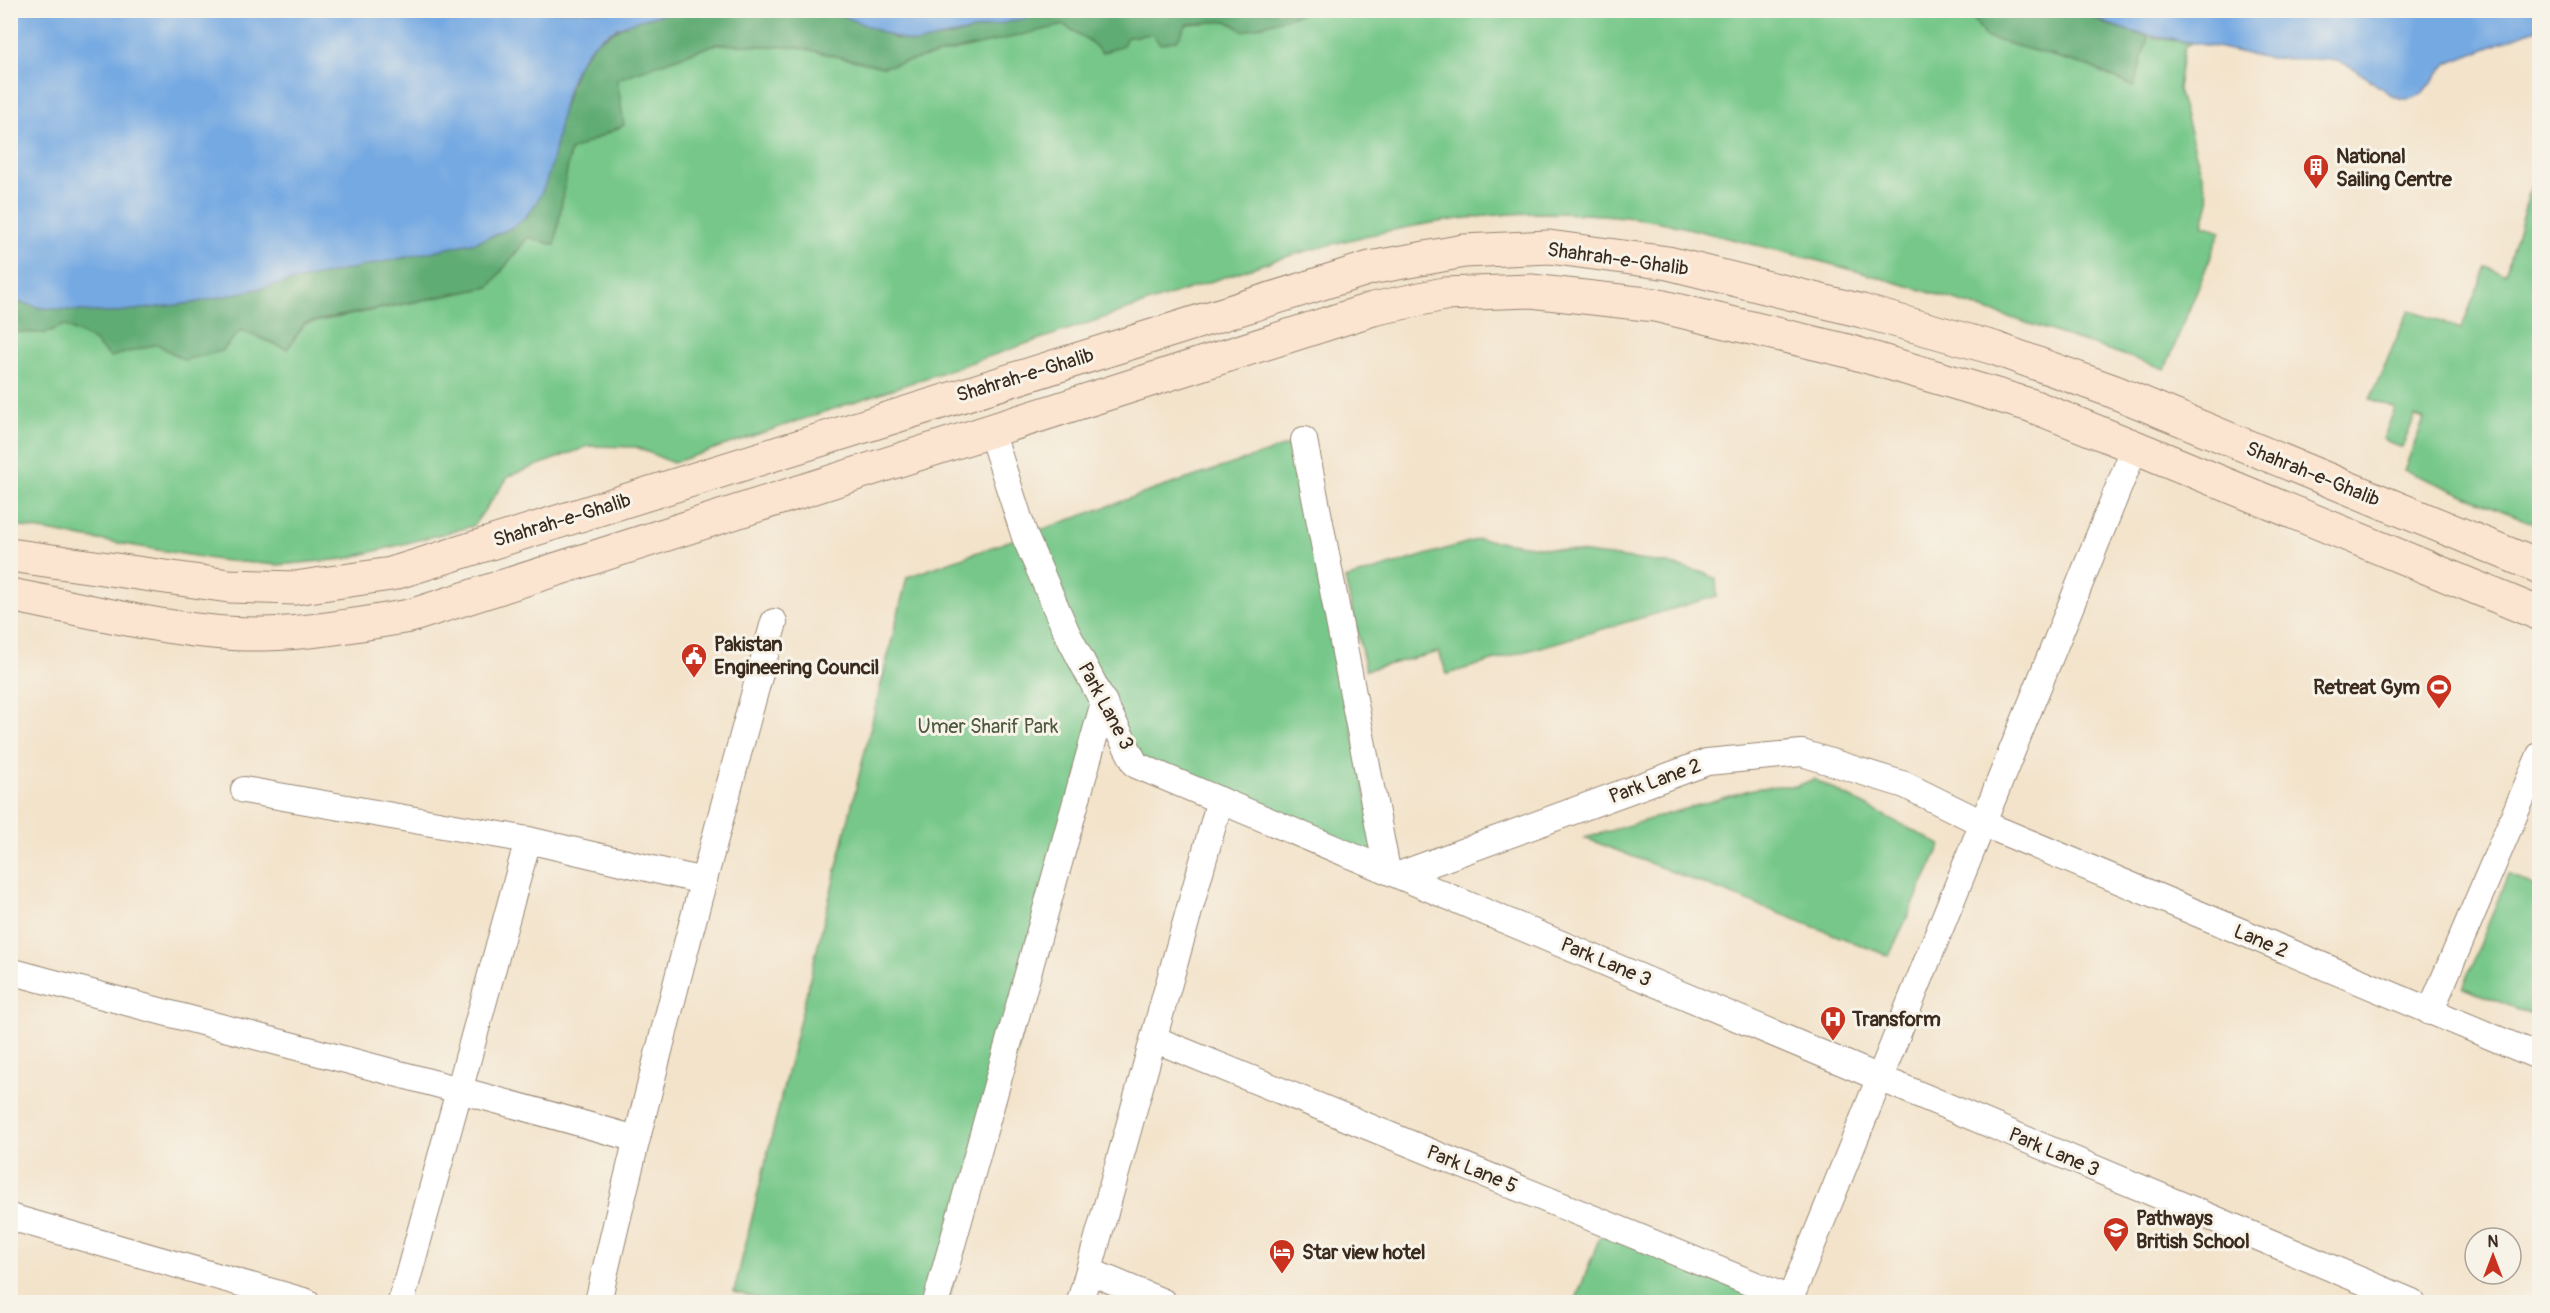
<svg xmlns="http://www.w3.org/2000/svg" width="2550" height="1313" font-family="Pangolin,sans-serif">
<rect width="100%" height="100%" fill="#f7f3e8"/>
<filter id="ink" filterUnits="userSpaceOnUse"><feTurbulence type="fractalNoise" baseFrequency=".0167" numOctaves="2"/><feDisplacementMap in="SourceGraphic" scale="12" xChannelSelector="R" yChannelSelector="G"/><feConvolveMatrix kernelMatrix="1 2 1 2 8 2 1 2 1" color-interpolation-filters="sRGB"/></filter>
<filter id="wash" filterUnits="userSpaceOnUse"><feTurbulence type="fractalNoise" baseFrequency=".008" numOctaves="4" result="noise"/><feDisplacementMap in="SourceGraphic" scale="24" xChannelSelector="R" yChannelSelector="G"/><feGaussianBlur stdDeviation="1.35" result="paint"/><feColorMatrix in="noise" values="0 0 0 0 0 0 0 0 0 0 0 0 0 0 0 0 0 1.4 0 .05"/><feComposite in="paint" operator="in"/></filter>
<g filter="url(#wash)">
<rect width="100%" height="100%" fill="#f3e3cb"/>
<g fill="#76c789" stroke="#587854" stroke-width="1.5">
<path d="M1309,10l660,1 17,26 103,29 44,21 15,-50 43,6 -7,4 -6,42 31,112 -6,24 18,6 -56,138c-133,-45 -265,-89 -401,-122 -46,-10 -92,-26 -139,-30 -29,-3 -59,-4 -88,-4 -90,2 -176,22 -262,47l-602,203 -37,-16 -47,-1 -80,30 -36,50 -128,33 -68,6 -59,-5 -207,-35 -1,-193 36,1 18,-8 29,15 17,17 47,-13 65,7 18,-21 47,19 18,-25 184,-37 39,-50 27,8 15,-94 53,-26 -6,-46 99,-35 81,3 86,20 181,-42 26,16 12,12 24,-16 26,-3 35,-10 40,-3 17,10z"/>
<polygon points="2539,160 2540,526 2539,526 2404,470 2424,419 2415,416 2402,448 2383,439 2395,408 2370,399 2409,310 2461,329 2486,267 2505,274"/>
<polygon points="1295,443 1380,867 1136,765 1109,713 948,1302 771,1302 734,1292 907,577 1154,490"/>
<polygon points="1479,539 1663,563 1701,572 1716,579 1717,596 1447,674 1439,652 1366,670 1345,579"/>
<polygon points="1814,779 1941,845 1889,956 1585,838 1753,789 1777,786 1797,786"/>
<polygon points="2508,874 2539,888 2539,1017 2463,988"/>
<polygon points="1605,1223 1789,1302 1575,1302"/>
</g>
<g fill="#60ac75" stroke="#4e6b4a" stroke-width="1.5">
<polygon points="1057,10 1309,11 1244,31 1227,21 1187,24 1177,40 1160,44 1152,34 1127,37 1123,45 1102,53 1090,41 1064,25 883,67 797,47 716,44 617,79 624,125 570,151 555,245 528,237 489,287 305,323 287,349 241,330 222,351 184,360 157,344 110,357 93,340 64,325 46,333 11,332 10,300 41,308 476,242 511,228 528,215 578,64 596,42 630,22 676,11 830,11 867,24 896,39 944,38 1036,14"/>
<polygon points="1969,11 2081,11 2103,23 2148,37 2134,87 2089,66 1985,37"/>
</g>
<g fill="#75a9e2" stroke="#586a80" stroke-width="1.5">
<path d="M2539,10v18l-92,36c-12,11 -22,35 -40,35 -24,0 -46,-34 -72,-38 -21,-4 -43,-1 -64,-3 -17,-1 -33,-7 -50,-10 -51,-11 -93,-10 -140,-37z"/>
<path d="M10,11l1,-1 665,1c-27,7 -59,12 -80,31 -47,42 -29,128 -68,172 -13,16 -34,21 -52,28l-283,61 -84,10 -68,-5 -30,-8z"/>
<path d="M830,11h227l-141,32c-30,-6 -57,-22 -86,-32z"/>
</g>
</g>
<g filter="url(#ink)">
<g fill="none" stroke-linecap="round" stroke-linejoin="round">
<g stroke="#978674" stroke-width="28">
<g id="street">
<polyline points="991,431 1025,537 1067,633 1136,765 2412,1302"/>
<polyline points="1304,440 1387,870"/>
<polyline points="244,790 528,840 703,881"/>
<polyline points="1399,875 1707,762 1802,753 1905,785 1982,823 2540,1057"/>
<path d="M10,971c209,57 418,108 626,168"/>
<polyline points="2430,1012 2540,755"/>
<polyline points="1154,1039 1790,1299"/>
<polyline points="10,1217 307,1302"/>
<polyline points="1089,1271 1163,1302"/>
<polyline points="401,1302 528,840"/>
<path d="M598,1302c52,-228 114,-454 176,-680"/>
<polyline points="936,1302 1104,702"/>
<polyline points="1080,1302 1220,800"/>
<polyline points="1789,1302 2135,447"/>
</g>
</g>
<g stroke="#978674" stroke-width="35">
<g id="secondary">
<polyline points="10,555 229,586 295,588 391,574 1370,268 1464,251 1549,247 1668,263 1862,311 1994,348 2115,392 2540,567"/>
<path d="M10,595c80,15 174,41 254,39 49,-1 97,-10 146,-18l963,-307 71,-15 87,-3 124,14 193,46 182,54 105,42 405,167"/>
</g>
</g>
<use href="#street" stroke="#fff" stroke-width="26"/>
<use href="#secondary" stroke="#fce5d0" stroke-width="33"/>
</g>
</g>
<defs>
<g id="building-pin" transform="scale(1.35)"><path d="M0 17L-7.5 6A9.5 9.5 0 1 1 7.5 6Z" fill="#c8321e" stroke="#f7f3e8"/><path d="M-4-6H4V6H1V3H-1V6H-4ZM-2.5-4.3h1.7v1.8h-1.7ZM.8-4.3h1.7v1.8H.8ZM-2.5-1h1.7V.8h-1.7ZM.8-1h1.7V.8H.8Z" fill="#fff"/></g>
<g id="civic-pin" transform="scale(1.35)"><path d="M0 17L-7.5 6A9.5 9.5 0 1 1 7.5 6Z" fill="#c8321e" stroke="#f7f3e8"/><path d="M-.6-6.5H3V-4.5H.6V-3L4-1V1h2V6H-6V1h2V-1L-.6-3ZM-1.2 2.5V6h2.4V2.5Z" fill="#fff"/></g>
<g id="stadium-pin" transform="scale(1.35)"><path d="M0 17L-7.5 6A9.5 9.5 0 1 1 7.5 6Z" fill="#c8321e" stroke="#f7f3e8"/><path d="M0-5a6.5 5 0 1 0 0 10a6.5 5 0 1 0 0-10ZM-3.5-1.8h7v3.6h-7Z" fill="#fff"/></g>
<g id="hospital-pin" transform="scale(1.35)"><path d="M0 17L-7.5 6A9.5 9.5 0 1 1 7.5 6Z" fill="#c8321e" stroke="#f7f3e8"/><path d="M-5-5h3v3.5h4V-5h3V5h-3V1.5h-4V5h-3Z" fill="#fff"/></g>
<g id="school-pin" transform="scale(1.35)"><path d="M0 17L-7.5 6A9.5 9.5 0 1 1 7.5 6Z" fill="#c8321e" stroke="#f7f3e8"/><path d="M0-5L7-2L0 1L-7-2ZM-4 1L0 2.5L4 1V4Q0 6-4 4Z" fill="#fff"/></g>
<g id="hotel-pin" transform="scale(1.35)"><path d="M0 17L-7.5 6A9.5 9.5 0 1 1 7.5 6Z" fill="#c8321e" stroke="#f7f3e8"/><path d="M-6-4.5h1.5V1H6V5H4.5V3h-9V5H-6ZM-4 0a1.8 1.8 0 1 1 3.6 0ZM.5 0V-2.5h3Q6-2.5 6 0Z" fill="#fff"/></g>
</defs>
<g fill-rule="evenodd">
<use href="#building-pin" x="2316" y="167"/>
<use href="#civic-pin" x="694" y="656"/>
<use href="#stadium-pin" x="2439" y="687"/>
<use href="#hospital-pin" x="1833" y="1019"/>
<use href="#school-pin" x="2116" y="1230"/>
<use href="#hotel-pin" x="1282" y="1252"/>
</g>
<g text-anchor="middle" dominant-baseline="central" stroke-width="6" stroke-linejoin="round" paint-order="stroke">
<g font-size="20" font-weight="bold" fill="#3b2a1e" stroke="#f7f3e8" text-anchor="start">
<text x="2336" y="156">National<tspan x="2336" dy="23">Sailing Centre</tspan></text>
<text x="714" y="644">Pakistan<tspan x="714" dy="23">Engineering Council</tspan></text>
<text x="2420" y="687" text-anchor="end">Retreat Gym</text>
<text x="1852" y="1019">Transform</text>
<text x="2136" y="1218">Pathways<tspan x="2136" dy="23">British School</tspan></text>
<text x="1302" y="1252">Star view hotel</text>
</g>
<g font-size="20" fill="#3b2a1e" stroke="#f7f3e8">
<text transform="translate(1618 259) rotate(8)">Shahrah-e-Ghalib</text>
<text transform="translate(1025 375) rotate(-17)">Shahrah-e-Ghalib</text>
<text transform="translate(2313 474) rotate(22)">Shahrah-e-Ghalib</text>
<text transform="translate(562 520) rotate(-17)">Shahrah-e-Ghalib</text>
<text transform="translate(1106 706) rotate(62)">Park Lane 3</text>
<text transform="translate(1655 781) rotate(-20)">Park Lane 2</text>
<text transform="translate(2261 941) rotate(23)">Lane 2</text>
<text transform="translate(1606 962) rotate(23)">Park Lane 3</text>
<text transform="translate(2054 1152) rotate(23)">Park Lane 3</text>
<text transform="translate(1472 1169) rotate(22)">Park Lane 5</text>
</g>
<g font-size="20" fill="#4d593e" stroke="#f7f3e8">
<text x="988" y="726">Umer Sharif Park</text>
</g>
</g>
<rect width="2550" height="1313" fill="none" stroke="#f7f3e8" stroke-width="36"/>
<g transform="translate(2493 1256)"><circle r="28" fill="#f7f3e8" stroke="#aca397" stroke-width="1.5"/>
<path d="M0-4.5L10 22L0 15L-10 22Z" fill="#c8321e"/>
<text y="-9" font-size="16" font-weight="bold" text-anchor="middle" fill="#3b2a1e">N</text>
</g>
</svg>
